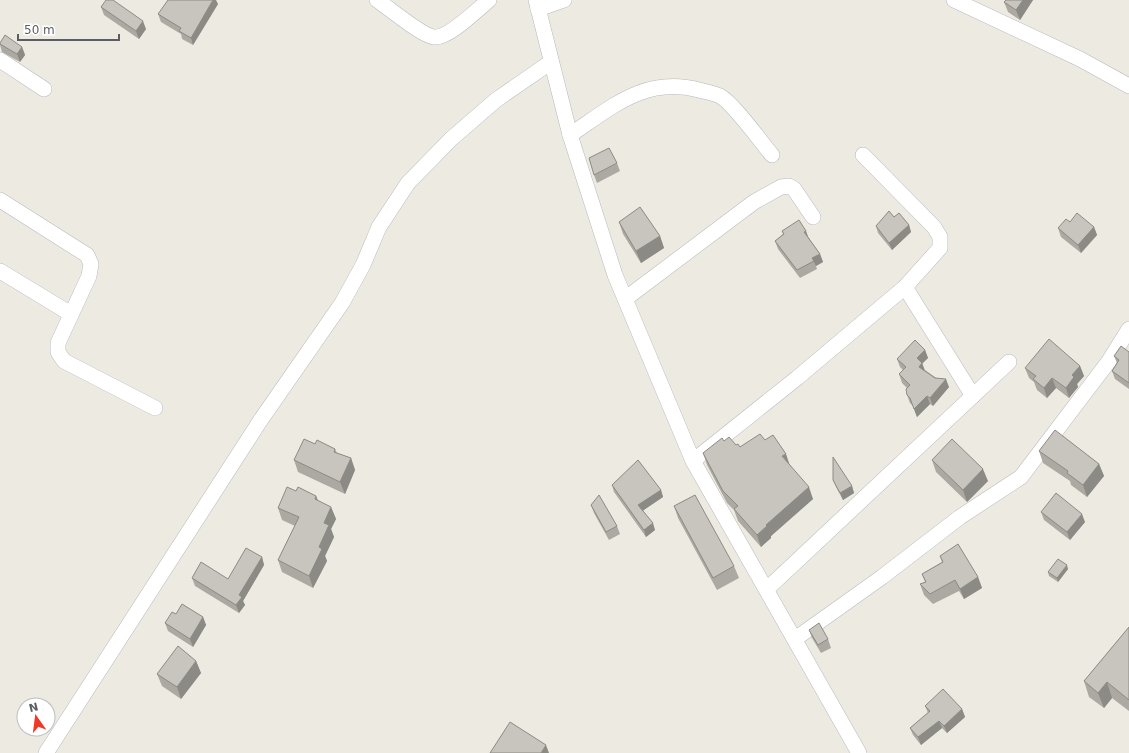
<svg xmlns="http://www.w3.org/2000/svg" width="1129" height="753" font-family="'DejaVu Sans',sans-serif">
<rect width="100%" height="100%" fill="#edebe1"/>
<g fill="none" stroke-linecap="round" stroke-linejoin="round">
<g stroke="#b7b9be" stroke-width="16">
<g id="minor">
<path d="M377,0c12,8 45,36 57,37 14,2 44,-28 55,-37"/>
<polyline points="536,0 570,135 615,275 693,461 859,753"/>
<polyline points="954,0 1080,59 1129,86"/>
<polyline points="538,9 564,0"/>
<polyline points="0,60 44,89"/>
<path d="M570,135c42,-28 75,-59 129,-45 7,2 15,3 21,6 13,7 41,46 52,59"/>
<polyline points="0,200 87,255 91,264 89,276 58,343 58,352 64,361 155,408"/>
<polyline points="0,271 71,314"/>
<polyline points="905,287 973,396"/>
<polyline points="625,299 754,202 781,187 789,186 794,189 813,217"/>
<polyline points="693,461 797,378 905,287 940,248 940,237 934,227 863,155"/>
<polyline points="767,589 1009,362"/>
<polyline points="795,639 882,577 960,517 1021,477 1109,361 1129,329"/>
<polyline points="46,753 260,421 342,303 363,265 379,227 408,183 451,139 496,100 551,62"/>
</g>
</g>
<use href="#minor" stroke="#fff" stroke-width="15"/>
</g>
<g fill="#aca9a3">
<polygon points="1006,0 1033,0 1020,20 1008,12 1004,2"/>
<polygon points="218,4 193,45 182,39 181,34 161,22 158,14"/>
<polygon points="101,7 146,29 139,39 104,15"/>
<polygon points="0,43 22,47 25,55 20,62 2,52 0,45"/>
<polygon points="617,163 620,171 597,183 594,175"/>
<polygon points="894,217 909,225 911,232 892,250 878,233 876,226"/>
<polygon points="619,222 660,236 664,248 641,263 623,234"/>
<polygon points="1070,222 1094,227 1097,235 1081,253 1061,237 1058,228"/>
<polygon points="782,231 809,238 820,254 823,262 816,266 817,269 800,278 778,249 775,241 783,234"/>
<polygon points="925,350 928,358 922,363 925,370 949,387 933,406 930,404 917,417 913,406 910,403 907,395 907,388 902,383 899,374 903,370 900,367 897,359"/>
<polygon points="1129,352 1129,389 1115,379 1112,371 1117,363 1114,356"/>
<polygon points="1080,366 1084,376 1077,384 1078,387 1069,398 1056,388 1047,398 1037,390 1034,382 1029,378 1025,368"/>
<polygon points="765,440 789,464 813,499 771,536 771,538 761,547 738,521 734,510 727,503 707,465 703,453 724,441 740,447"/>
<polygon points="315,444 335,449 337,453 351,458 355,470 345,494 298,472 294,460"/>
<polygon points="1039,451 1099,464 1104,476 1087,497 1071,485 1070,481 1043,463"/>
<polygon points="932,460 988,481 967,502 936,472"/>
<polygon points="833,480 852,486 854,493 843,500 836,487"/>
<polygon points="612,485 661,490 663,497 643,510 655,530 646,537 614,492"/>
<polygon points="296,491 316,496 318,501 331,507 336,519 331,529 334,537 325,556 327,561 313,588 282,572 278,560 295,526 282,520 278,508"/>
<polygon points="591,505 617,526 620,534 609,540 594,513"/>
<polygon points="674,506 734,566 739,578 717,590 678,518"/>
<polygon points="1041,512 1085,522 1070,540 1044,520"/>
<polygon points="940,556 978,577 982,588 964,599 959,591 933,604 924,595 920,584 925,582 922,574 942,562"/>
<polygon points="262,557 264,565 243,601 245,605 239,613 195,586 192,578 228,579"/>
<polygon points="1068,569 1058,582 1049,576 1048,572"/>
<polygon points="203,617 206,625 193,647 168,631 165,623"/>
<polygon points="1129,627 1129,711 1112,698 1104,708 1089,697 1084,681"/>
<polygon points="809,630 828,639 831,648 821,653 812,638"/>
<polygon points="196,661 201,673 181,699 162,686 157,674"/>
<polygon points="925,706 962,709 965,717 947,733 942,728 921,745 913,735 910,728 928,713"/>
</g>
<g fill="#8c8a85">
<polygon points="213,0 216,0 218,4 193,45 191,38"/>
<polygon points="1023,0 1033,0 1020,20 1016,10"/>
<polygon points="143,21 146,29 139,39 136,31"/>
<polygon points="22,47 25,55 20,62 17,54"/>
<polygon points="909,225 911,232 892,250 889,243"/>
<polygon points="1094,227 1097,235 1081,253 1078,245"/>
<polygon points="806,231 809,239 804,232"/>
<polygon points="660,236 664,248 641,263 636,251"/>
<polygon points="820,254 823,262 816,266 812,258"/>
<polygon points="925,350 928,358 920,366 917,358"/>
<polygon points="922,363 925,372 919,367"/>
<polygon points="1080,366 1084,376 1077,384 1078,387 1069,398 1066,388 1072,375"/>
<polygon points="1052,378 1056,388 1047,398 1044,388"/>
<polygon points="946,379 949,387 933,406 930,398"/>
<polygon points="927,396 930,404 917,417 914,409"/>
<polygon points="786,454 790,466 782,456"/>
<polygon points="351,458 355,470 345,494 340,482"/>
<polygon points="1099,464 1104,476 1087,497 1083,485"/>
<polygon points="983,469 988,481 967,502 963,490"/>
<polygon points="852,486 854,493 843,500 840,493"/>
<polygon points="809,487 813,499 771,536 771,538 761,547 757,535 766,525"/>
<polygon points="661,490 663,497 641,512 638,505"/>
<polygon points="316,496 321,508 315,499"/>
<polygon points="331,507 336,519 331,529 334,537 325,556 327,561 313,588 309,576 319,547 324,523"/>
<polygon points="1082,514 1085,522 1070,540 1067,532"/>
<polygon points="653,523 655,530 646,537 644,530"/>
<polygon points="262,557 264,565 243,601 245,605 239,613 236,605 239,595"/>
<polygon points="1067,565 1068,569 1058,582 1057,578"/>
<polygon points="978,577 982,588 964,599 960,589"/>
<polygon points="203,617 206,625 193,647 190,639"/>
<polygon points="196,661 201,673 181,699 177,687"/>
<polygon points="1107,682 1112,698 1104,708 1098,693"/>
<polygon points="962,709 965,717 947,733 944,726"/>
<polygon points="939,721 942,728 921,745 918,737"/>
<polygon points="546,745 549,753 541,753"/>
</g>
<g fill="#c8c5be" stroke="#8c8a85">
<polygon points="106,0 113,0 143,21 136,31 101,7"/>
<polygon points="168,0 213,0 191,38 179,31 181,28 158,14"/>
<polygon points="1006,0 1023,0 1016,10 1004,2"/>
<polygon points="5,35 22,47 17,54 0,44 0,43"/>
<polygon points="609,148 617,163 594,175 589,158"/>
<polygon points="640,207 660,236 636,251 619,222"/>
<polygon points="889,211 894,217 899,213 909,225 889,243 876,226"/>
<polygon points="1077,213 1094,227 1078,245 1058,228 1066,219 1070,222"/>
<polygon points="799,220 806,231 804,232 820,254 812,258 814,261 797,270 775,241 784,234 782,231"/>
<polygon points="1049,339 1080,366 1072,375 1074,377 1066,388 1052,378 1044,388 1033,379 1036,376 1025,368"/>
<polygon points="915,340 925,350 917,358 922,363 919,367 935,378 946,379 930,398 927,396 914,409 910,398 907,395 906,389 910,385 899,374 906,367 897,359"/>
<polygon points="1121,346 1129,352 1129,383 1112,371 1119,360 1114,356"/>
<polygon points="1055,430 1099,464 1083,485 1067,473 1068,471 1039,451"/>
<polygon points="760,434 765,440 773,435 786,454 782,456 809,487 766,525 767,526 757,535 734,509 738,506 723,491 703,453 722,438 724,441 729,437 736,445 738,444 740,447"/>
<polygon points="304,439 315,444 317,440 335,449 334,452 351,458 340,482 294,460"/>
<polygon points="952,439 983,469 963,490 932,460"/>
<polygon points="833,457 852,486 840,493 833,480"/>
<polygon points="638,460 661,490 638,505 653,523 644,530 612,485"/>
<polygon points="287,487 296,491 298,487 316,496 315,499 331,507 324,523 329,525 319,547 322,549 309,576 278,560 299,517 278,508"/>
<polygon points="1056,493 1082,514 1067,532 1041,512"/>
<polygon points="599,495 617,526 606,532 591,505"/>
<polygon points="695,495 734,566 713,578 674,506"/>
<polygon points="958,544 978,577 960,589 955,580 930,594 920,584 926,582 922,574 943,562 940,556"/>
<polygon points="246,548 262,557 239,595 242,597 236,605 192,578 201,562 228,579"/>
<polygon points="1058,559 1067,565 1057,578 1048,572"/>
<polygon points="182,604 203,617 190,639 165,623 172,612 176,614"/>
<polygon points="819,623 828,639 818,645 809,630"/>
<polygon points="1129,627 1129,700 1107,682 1098,693 1084,681"/>
<polygon points="178,646 196,661 177,687 157,674"/>
<polygon points="943,689 962,709 944,726 939,721 918,737 910,728 930,711 925,706"/>
<polygon points="510,722 546,745 541,753 490,753"/>
</g>
<g transform="translate(36 717) rotate(346)"><circle r="19" fill="#ffffff" stroke="#bdbfc1"/>
<path d="M0-3L7 15L0 10L-7 15Z" fill="#ef3825"/>
<text y="-6" font-size="11" font-weight="bold" text-anchor="middle" fill="#5a5e63">N</text>
</g>
<path d="M18 34v6h101v-6" fill="none" stroke="#5a5e63" stroke-width="2"/>
<text x="24" y="34" font-size="12" fill="#5a5e63" stroke="#ffffff" stroke-width="3" paint-order="stroke">50 m</text>
</svg>
